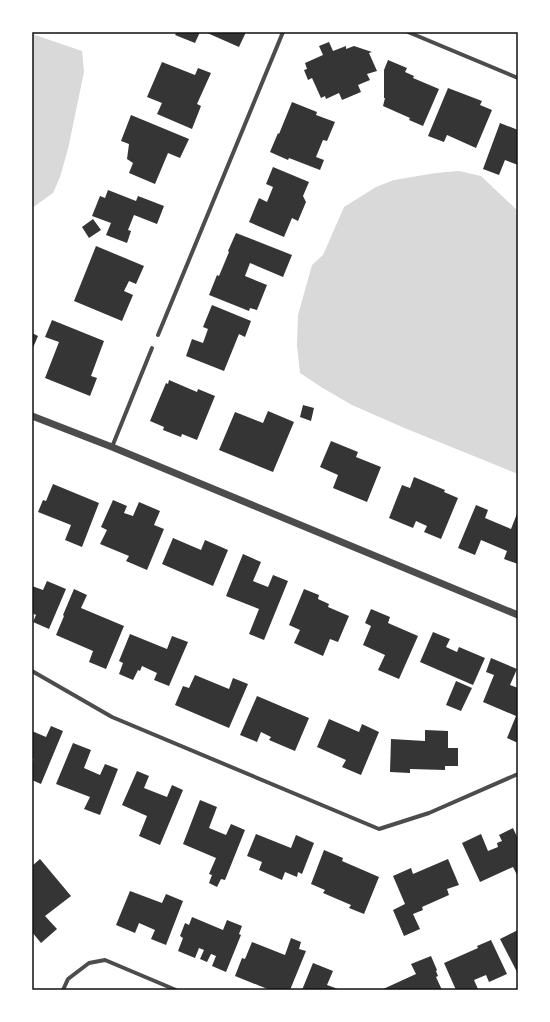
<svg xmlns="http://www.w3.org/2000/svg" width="550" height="1022" font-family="Figtree,sans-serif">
<rect width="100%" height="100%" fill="#fff"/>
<g fill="#d9d9d9">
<polygon points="32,34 82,51 84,72 68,149 60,177 53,193 32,208"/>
<polygon points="459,171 481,176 518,211 518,474 402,427 352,405 321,387 300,373 297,345 298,315 312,265 323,255 344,207 376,187 394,180 436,173"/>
</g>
<g fill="#353535">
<polygon points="177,32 200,32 195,43 175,35"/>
<polygon points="205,32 246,32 239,47"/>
<polygon points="329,42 333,51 346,46 346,49 354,46 372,52 369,53 377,71 367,74 370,80 358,85 361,92 342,100 339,93 326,99 325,96 321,98 312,78 308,80 304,70 307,69 305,63 323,55 319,46"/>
<polygon points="388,60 407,68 405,72 414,76 413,78 439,89 423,126 409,120 410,118 383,106 385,98 384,98 384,70"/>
<polygon points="162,62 195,75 198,68 211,73 197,104 201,106 192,129 157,114 162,103 147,97"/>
<polygon points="448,88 482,101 480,105 492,110 476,148 447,135 444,142 428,136"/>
<polygon points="292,102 317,112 316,115 335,122 327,141 323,140 316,157 324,160 320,170 289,158 288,160 270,152 278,133 279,134"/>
<polygon points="131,115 189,139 180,158 168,153 155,184 129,173 133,163 127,159 129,144 121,141"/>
<polygon points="500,123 518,130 518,165 505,160 499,175 483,169"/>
<polygon points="273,167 309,182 303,196 306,202 298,221 292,218 284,237 249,222 259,198 267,202 273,187 266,184"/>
<polygon points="108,190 136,201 138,196 164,206 157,224 134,215 128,230 131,231 127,243 106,235 111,223 92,216 100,196 105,198"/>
<polygon points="93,219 101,230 89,238 82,227"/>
<polygon points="236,233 292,255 283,277 250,263 245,276 267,285 257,310 250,308 249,311 209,295 217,275 219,276 229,252 228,251"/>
<polygon points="96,246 144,266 136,284 129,281 124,291 133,295 122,321 74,301"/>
<polygon points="212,305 251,321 245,337 239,334 224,371 186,356 192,339 203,343 208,329 203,327"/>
<polygon points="52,320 104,341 91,376 97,378 90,396 45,378 59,342 45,337"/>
<polygon points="32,333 38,336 32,350"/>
<polygon points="169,380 197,392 198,389 215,396 197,440 182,434 181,437 163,430 164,427 150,421 166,383 168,384"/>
<polygon points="303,405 314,408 311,421 300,417"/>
<polygon points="268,411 294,422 273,472 219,450 235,412 263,423"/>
<polygon points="331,441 358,452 356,457 381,467 367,502 333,488 338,475 320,467"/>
<polygon points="414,477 445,490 444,492 458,498 441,539 424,532 427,526 416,521 413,528 389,518 402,485 410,488"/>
<polygon points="53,484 99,503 82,547 65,540 71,525 38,512 43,500 46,501"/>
<polygon points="113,500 127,506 124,513 133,516 139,502 160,511 154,525 164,529 147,570 126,561 129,556 100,544 107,530 101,527"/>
<polygon points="476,505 488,510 485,518 511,529 518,511 518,564 504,559 507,551 481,540 475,555 458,548"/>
<polygon points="173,538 201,550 205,540 228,550 213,586 162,564"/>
<polygon points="243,554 261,562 253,581 268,587 273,575 288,581 264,640 249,634 259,609 226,596"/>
<polygon points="47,581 66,589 49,629 33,622 36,615 32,613 32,586 43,590"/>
<polygon points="74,589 87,595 81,608 124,626 106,669 89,662 93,651 56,635 64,616 63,615"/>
<polygon points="304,589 319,595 318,599 329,604 328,607 349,616 338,642 330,639 323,656 294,643 300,630 289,625"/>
<polygon points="371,609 390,617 388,623 418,636 399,679 378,670 385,655 363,645 371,626 365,623"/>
<polygon points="433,632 450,639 446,647 457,652 459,647 485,658 473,685 420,662"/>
<polygon points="130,634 167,649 172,636 188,642 169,686 154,680 157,673 142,666 140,671 138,670 133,680 119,674 123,663 119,661"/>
<polygon points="491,658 517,669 510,685 518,688 518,743 507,738 516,716 483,702 494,675 486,672"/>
<polygon points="195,675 229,689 233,678 248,684 229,728 175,705 183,686 189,688"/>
<polygon points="456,681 472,688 461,711 446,705"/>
<polygon points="257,696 309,718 295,751 269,740 271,737 261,732 257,742 240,735"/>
<polygon points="329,719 359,732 362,724 379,732 361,775 342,767 346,760 317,747"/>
<polygon points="51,726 63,731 41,784 32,780 32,764 34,759 32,758 32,731 46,737"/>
<polygon points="425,730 448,731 448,748 458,748 458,766 445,766 445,770 410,769 410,773 390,772 391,739 425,741"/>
<polygon points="73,743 91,750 84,768 100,775 105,764 118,769 100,815 84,809 90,797 56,784"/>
<polygon points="137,771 149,776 144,788 167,797 172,785 183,790 160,845 139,836 147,816 122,805"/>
<polygon points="200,800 217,807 209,828 226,835 231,824 245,830 225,880 221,879 217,887 209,883 212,875 209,874 216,858 183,844"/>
<polygon points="513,828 518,839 518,877 513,867 480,882 462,843 481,834 488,851 498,847 497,843 502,841 499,835"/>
<polygon points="256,834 291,848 296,835 314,843 302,874 298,872 297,877 285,872 282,880 259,870 262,862 247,856"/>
<polygon points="324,850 343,858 342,861 379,877 364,914 349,908 351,905 323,893 325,890 311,884"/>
<polygon points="40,859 71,896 45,916 57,929 41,943 32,932 32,866"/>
<polygon points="448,859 459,885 447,889 449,895 422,907 423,910 413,914 420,929 404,936 393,910 405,904 393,876 411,868 413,874"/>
<polygon points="130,891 162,903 166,894 183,901 166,945 151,939 155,930 139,923 135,933 116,925"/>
<polygon points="192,917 223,930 227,920 242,926 239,934 241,935 226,972 212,966 216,956 211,954 207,962 200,959 204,950 199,948 195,958 178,951 183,938 180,936 185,923 189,925"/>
<polygon points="518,930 518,972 517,972 500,939"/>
<polygon points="291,938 301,942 299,949 306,951 290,990 270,990 235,976 242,958 245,959 252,942 285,955"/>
<polygon points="491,940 507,974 489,982 486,975 474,980 478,989 475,990 456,990 444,963 478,948 477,946"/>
<polygon points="431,956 437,970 436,971 438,976 436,977 442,990 381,990 416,974 411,964"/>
<polygon points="313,963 333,971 327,985 341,990 302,990"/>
</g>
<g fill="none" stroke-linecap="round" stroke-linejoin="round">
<g stroke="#4c4c4c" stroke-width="4">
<polyline points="408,32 518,78"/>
<polyline points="158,335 283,32"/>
<polyline points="112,447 152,348"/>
<polyline points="32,671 112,717 379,829 429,813 518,774"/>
<polyline points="63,990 68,979 89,963 105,960 176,990"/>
</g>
<polyline stroke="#4c4c4c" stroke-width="7" points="32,416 112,447 518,615"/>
</g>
<rect width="550" height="1022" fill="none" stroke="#ffffff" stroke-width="66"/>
<rect x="33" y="33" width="484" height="956" fill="none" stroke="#111" stroke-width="1.5"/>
</svg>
